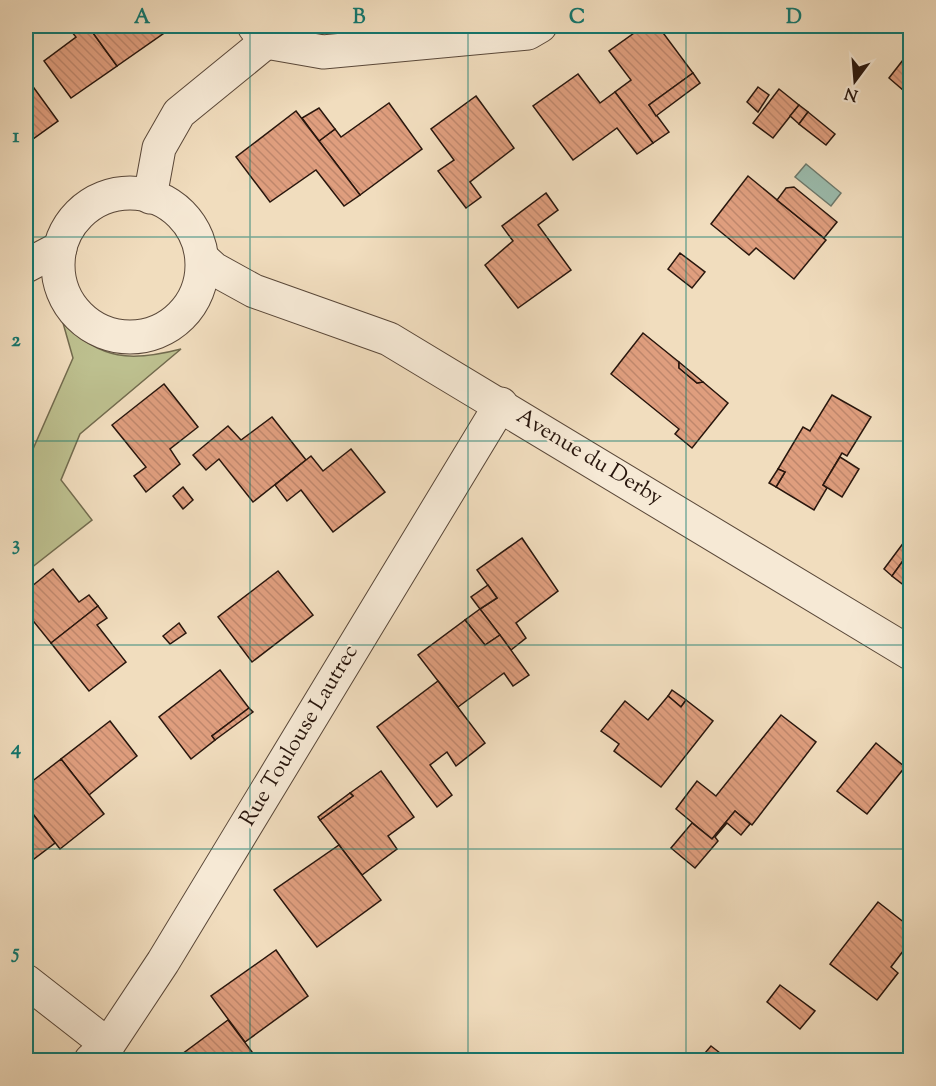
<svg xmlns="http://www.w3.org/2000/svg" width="936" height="1086" font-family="'Sorts Mill Goudy',serif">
<defs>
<pattern id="building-back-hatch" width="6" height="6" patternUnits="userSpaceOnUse" patternTransform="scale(1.5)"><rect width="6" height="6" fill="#df9e7e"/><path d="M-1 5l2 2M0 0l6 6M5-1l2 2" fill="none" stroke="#bf876c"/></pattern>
</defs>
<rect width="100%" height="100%" fill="#f1ddbe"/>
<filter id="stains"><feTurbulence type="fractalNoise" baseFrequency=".00333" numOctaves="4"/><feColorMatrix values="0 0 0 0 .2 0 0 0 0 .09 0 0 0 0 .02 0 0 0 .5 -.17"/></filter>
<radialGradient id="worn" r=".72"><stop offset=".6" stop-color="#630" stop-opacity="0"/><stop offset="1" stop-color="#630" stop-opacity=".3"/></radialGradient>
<path fill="#bdc08f" stroke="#726b4e" stroke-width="1.5" d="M63,323c38,37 68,39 118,26l-101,85 -19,46 31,40 -66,52v-107l47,-107z"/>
<polygon fill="#9bbcad" stroke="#6d7a6d" stroke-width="1.5" points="806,164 841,193 831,206 795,177"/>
<g fill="url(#building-back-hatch)" stroke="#28160d" stroke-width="1.5">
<polygon points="67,26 88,26 117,66 71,98 44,61 76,37"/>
<polygon points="88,26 163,26 167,31 117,66"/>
<polygon points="644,26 658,26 693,73 649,105 669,132 653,143 615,92 631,80 609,51"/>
<polygon points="910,51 910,96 889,78"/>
<polygon points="693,73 700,83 656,116 649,105"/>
<polygon points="578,74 600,103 615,92 653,143 637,154 617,128 573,160 533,106"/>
<polygon points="26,77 58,121 26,144"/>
<polygon points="758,87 769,95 758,112 747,102"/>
<polygon points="779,89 799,105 773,138 753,123"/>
<polygon points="476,96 514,148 470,182 481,197 466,208 438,171 454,160 431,129"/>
<polygon points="389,103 422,149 360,195 319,141 335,129 341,137"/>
<polygon points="799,105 808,112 799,124 790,116"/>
<polygon points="319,108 335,129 319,141 302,118"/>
<polygon points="296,111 360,195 344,206 316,170 270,202 236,157"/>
<polygon points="808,112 835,134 826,145 799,124"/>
<polygon points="748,176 826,240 794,279 756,248 749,255 711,224"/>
<polygon points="794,187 837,222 824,238 777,200 786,188"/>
<polygon points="546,193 558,210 538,225 571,270 518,308 485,265 513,241 502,226"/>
<polygon points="680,253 705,272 692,288 668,269"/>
<polygon points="643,333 679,362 679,368 697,383 703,382 728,403 692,448 675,434 679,429 611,374"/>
<polygon points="679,362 703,382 697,383 679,368"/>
<polygon points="164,384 198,427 170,449 180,464 146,492 134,476 146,467 112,425"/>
<polygon points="832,395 871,417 847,456 842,453 823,485 827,488 814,510 776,487 785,472 778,469 803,427 810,431"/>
<polygon points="272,417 306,460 253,502 219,459 206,470 193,455 228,426 241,440"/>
<polygon points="351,449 385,492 333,532 301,490 287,501 275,485 311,456 323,471"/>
<polygon points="840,457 859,469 842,497 823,485"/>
<polygon points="778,469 785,472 776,487 769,483"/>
<polygon points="183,487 193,500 183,509 173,496"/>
<polygon points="910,534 910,551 892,576 884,569"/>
<polygon points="522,538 558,591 516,623 526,638 511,650 480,609 497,598 477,570"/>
<polygon points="910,551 910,590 892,576"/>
<polygon points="53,569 79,602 89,595 98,606 51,643 26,612 26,591"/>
<polygon points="278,571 313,615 252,662 218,617"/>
<polygon points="488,585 497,598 480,609 471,597"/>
<polygon points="98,606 107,618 97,625 126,662 89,691 51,643"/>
<polygon points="480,609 500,635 485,645 465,620"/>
<polygon points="465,620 485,645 500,635 529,675 513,686 504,673 458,707 418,655"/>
<polygon points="179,623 186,633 170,644 163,636"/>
<polygon points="220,670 249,708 212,736 215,740 191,759 159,717"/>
<polygon points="438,681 485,743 456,766 447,752 430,765 452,795 437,807 377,727"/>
<polygon points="672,690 686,700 681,707 668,696"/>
<polygon points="668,696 681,707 686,700 713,721 661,787 614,751 619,744 601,731 625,701 648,720"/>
<polygon points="249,708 253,712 215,740 212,736"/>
<polygon points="781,715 816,742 752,825 735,811 712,839 676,809 697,781 716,796"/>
<polygon points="110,721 137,756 89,795 61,759"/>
<polygon points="876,743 905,767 867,814 837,791"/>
<polygon points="61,759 104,814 60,849 26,805 26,786"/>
<polygon points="381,771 414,817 388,836 397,849 362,875 320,820 353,796 350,793"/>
<polygon points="350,793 353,796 320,820 318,817"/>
<polygon points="26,805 55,843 26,865"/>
<polygon points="735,811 750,824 741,835 727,823 715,837 718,841 695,868 671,848 692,823 712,839"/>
<polygon points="339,845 381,900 317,947 274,890"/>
<polygon points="878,902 910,927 910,942 891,967 898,973 877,1000 830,964"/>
<polygon points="276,950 308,996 245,1042 211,996"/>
<polygon points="780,985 815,1011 800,1029 767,1002"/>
<polygon points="228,1020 258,1060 174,1060"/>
<polygon points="711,1046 729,1060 699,1060"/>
</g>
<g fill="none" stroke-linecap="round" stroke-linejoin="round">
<g stroke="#5a4839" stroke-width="35">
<g id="minor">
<polyline points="254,26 266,42 323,52 528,33 540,26"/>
<circle cx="130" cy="265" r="72"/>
<polyline points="150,197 159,148 179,113 266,42"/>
<polyline points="203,259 214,269 254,291 389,339 910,653"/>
<polyline points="26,266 60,248"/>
<polyline points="26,981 108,1045"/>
<polyline points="91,1060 108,1045 163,962 501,404"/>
</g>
</g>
<use href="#minor" stroke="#f6e9d5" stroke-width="33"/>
</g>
<path fill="none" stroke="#0f766e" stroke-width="1.5" stroke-opacity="0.55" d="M250,26v1034M468,26v1034M686,26v1034M26,237h884M26,441h884M26,645h884M26,849h884"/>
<g text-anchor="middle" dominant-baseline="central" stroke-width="4.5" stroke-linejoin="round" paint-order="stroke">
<g font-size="22" fill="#28160d" stroke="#f6e9d5">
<text transform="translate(589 458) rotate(31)">Avenue du Derby</text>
<text transform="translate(300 736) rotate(-59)">Rue Toulouse Lautrec</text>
</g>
</g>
<rect width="936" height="1086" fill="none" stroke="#f1ddbe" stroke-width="66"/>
<g transform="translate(855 81) rotate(196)" stroke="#f6e9d5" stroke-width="4.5" paint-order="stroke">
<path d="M0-4.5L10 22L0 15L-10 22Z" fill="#28160d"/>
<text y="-9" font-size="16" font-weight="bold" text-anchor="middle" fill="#28160d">N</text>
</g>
<rect x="33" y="33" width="870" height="1020" fill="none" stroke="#0f766e" stroke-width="2"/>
<g font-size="20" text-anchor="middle" font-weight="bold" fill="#0f766e">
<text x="142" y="23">A</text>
<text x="359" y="23">B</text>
<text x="577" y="23">C</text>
<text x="794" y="23">D</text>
<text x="16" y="142">1</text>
<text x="16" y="346">2</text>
<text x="16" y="550">3</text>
<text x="16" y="754">4</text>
<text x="16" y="958">5</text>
</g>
<rect width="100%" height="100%" filter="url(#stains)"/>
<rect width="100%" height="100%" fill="url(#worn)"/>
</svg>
